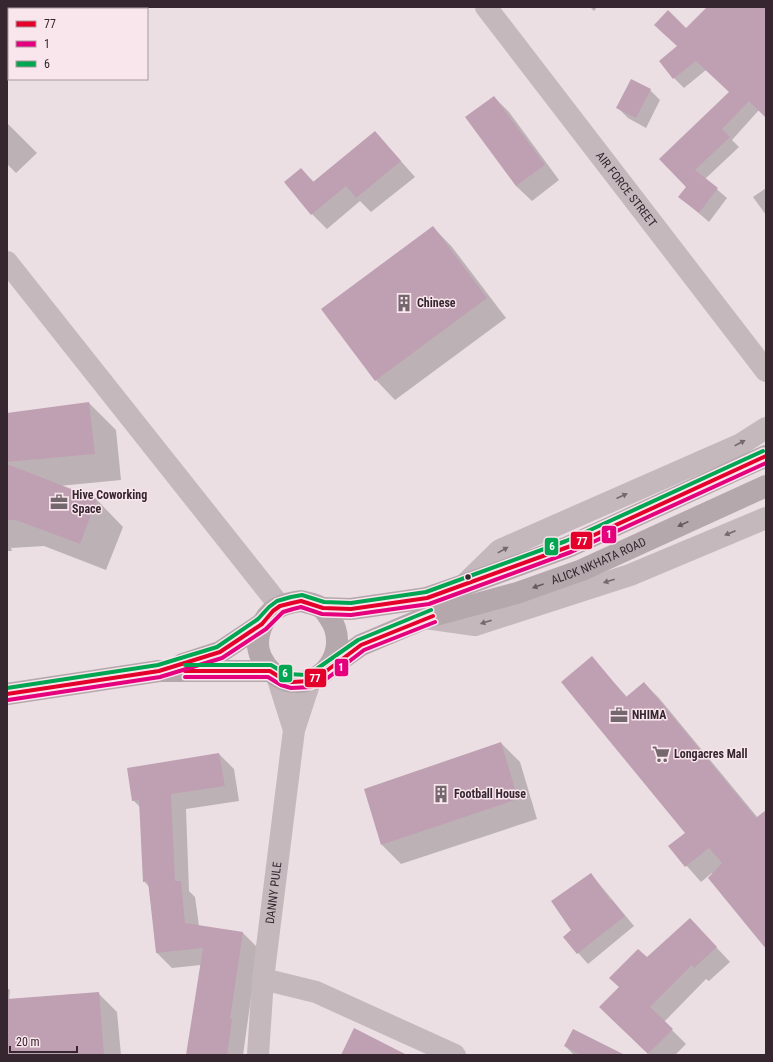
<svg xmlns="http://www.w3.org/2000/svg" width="773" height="1062" font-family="'Roboto Condensed',sans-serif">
<rect width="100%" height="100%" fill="#ebdfe3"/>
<g fill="#0003">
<polygon points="590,7 597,7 594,11"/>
<polygon points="709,7 766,7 766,117 759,110 732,140 739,147 705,179 727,198 709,222 680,197 687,187 730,92 706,70 684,88 674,78 678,46 686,29"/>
<polygon points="650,90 660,100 646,128 628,118 618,108"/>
<polygon points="494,97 509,112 559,180 532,201 516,186"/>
<polygon points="7,123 37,153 16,173 7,164"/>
<polygon points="375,132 415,177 371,212 360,201 327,229 312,214 301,169 314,182"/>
<polygon points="766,188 766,215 753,197"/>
<polygon points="433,227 452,247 506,318 395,400 376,380 323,310"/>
<polygon points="89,403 116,430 121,480 59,486 97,500 123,527 106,570 44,546 11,548 12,551 7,551 7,414"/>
<polygon points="592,658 627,697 644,683 659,698 758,818 766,812 766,947 712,873 701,882 669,846 686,833"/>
<polygon points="501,743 520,762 537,819 401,864 382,845"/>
<polygon points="219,754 234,769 239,801 186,809 189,891 195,897 199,926 243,933 258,948 243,1055 187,1055 201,965 172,968 157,953 149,887 144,881 140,807 133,800"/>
<polygon points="591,874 634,926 588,964 564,937 573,931"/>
<polygon points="704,934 730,962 709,981 706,979 664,1022 686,1044 675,1055 650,1055 615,1021 647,959"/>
<polygon points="7,988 10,990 9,1000 98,993 117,1012 121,1055 7,1055"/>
<polygon points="565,1046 623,1055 574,1055"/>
</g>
<g fill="#bfa0b3">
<polygon points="707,7 766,7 766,118 749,101 722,129 730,137 695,170 718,188 699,213 678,197 686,187 659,159 729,92 696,61 673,79 659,61 677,46 654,25 668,10 686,28"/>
<polygon points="631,79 651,89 636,118 616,108"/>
<polygon points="494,96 545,165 516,186 465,117"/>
<polygon points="375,131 401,161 356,198 346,186 311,215 284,182 301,168 313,182"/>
<polygon points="433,226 487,298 375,381 321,309"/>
<polygon points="89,402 95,454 7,462 7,413"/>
<polygon points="7,464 97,499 80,544 16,520 7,520"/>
<polygon points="592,656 626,697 644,682 756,818 766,810 766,949 708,878 722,863 709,848 685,867 668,846 685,833 561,682"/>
<polygon points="501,742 518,799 381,845 364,789"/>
<polygon points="219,753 225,786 171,794 175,881 181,881 185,923 243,932 230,1019 232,1019 227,1055 186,1055 203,948 156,953 148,881 143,882 139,800 132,801 127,768"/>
<polygon points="591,873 610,900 611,899 625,916 577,954 563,937 571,930 551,901"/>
<polygon points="690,918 717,947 694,968 692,965 650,1007 673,1029 648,1054 599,1007 619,987 609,978 638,949 647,957"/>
<polygon points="99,992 104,1055 7,1055 7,999"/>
<polygon points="354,1028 407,1055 341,1055"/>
<polygon points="573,1029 625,1055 581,1055 564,1046"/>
</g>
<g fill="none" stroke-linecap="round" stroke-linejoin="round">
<g stroke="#c4b8bd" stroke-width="22">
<path id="s1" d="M486,7l280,364"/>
<polyline points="7,262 280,606"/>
<polyline points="464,585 500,550 741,444 766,428"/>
<polyline points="425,618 475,625 630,575 766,518"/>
<polyline points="277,676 294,730"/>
<polyline points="263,979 316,992 455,1055"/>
<path id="s2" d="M258,1055l5,-76 31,-249 16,-49"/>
</g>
<g stroke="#b5a8ad" stroke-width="22">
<path d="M301,601c7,2 15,3 21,7 3,2 5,6 7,9 22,30 -4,73 -42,64 -11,-3 -21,-13 -26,-24 -8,-18 1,-43 20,-51 6,-3 14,-4 20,-5z"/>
<polyline points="323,608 351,609 427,598 464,585 568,547 766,456"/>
<polyline points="183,664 220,652 262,624"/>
<path id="s3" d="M327,669l34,-24 64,-27 92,-25 65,-23 184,-84"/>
<polyline points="7,694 159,671 270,671"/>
</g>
<g stroke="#f9e5ec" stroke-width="7">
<g id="bus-1">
<polyline points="185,671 270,671 284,680 292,682 310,681 321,675 361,645 433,616"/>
<polyline points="7,694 159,671 220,652 262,624 273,611 280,606 292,603 301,601 323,608 351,609 427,598 568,547 766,456"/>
</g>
</g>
<g stroke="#f9e5ec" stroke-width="7">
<g id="bus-2">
<polyline points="185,677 268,677 281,685 291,688 311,687 325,680 364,650 435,622"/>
<polyline points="8,700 160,677 222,658 266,629 283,612 293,609 301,607 322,614 351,615 429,604 571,552 766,463"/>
</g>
</g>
<g stroke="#f9e5ec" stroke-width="7">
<g id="bus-3">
<polyline points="185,665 271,665 286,674 308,675 358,640 431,610"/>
<polyline points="7,688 158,665 217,647 258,619 269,607 277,601 291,597 302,595 324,602 351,603 426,592 566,541 763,451"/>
</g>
</g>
<use href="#bus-1" stroke="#e4002b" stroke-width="4"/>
<use href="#bus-2" stroke="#e5007d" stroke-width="4"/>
<use href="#bus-3" stroke="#00a651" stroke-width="4"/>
</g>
<defs><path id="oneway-solid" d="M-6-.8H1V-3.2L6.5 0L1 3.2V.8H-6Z"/></defs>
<g fill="#75686f">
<use href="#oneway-solid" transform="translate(740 443) rotate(-28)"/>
<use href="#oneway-solid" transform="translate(622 496) rotate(-24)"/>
<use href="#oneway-solid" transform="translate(730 533) rotate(157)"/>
<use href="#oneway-solid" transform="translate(503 550) rotate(-29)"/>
<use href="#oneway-solid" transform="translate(609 581) rotate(162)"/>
<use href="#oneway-solid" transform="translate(486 622) rotate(162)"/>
</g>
<g fill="#685a61">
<use href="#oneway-solid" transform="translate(683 524) rotate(155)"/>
<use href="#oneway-solid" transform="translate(538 586) rotate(160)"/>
</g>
<defs>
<g id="building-bare" transform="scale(1.38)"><path d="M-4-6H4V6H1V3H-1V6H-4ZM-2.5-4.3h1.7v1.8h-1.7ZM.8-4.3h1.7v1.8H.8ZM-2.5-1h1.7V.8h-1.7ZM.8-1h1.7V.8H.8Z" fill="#75676e" stroke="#f9e5ec" stroke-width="2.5" paint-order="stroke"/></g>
<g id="office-bare" transform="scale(1.38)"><path d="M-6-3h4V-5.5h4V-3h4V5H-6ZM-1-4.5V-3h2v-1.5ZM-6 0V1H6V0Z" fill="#75676e" stroke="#f9e5ec" stroke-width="2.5" paint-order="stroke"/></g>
<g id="supermarket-bare" transform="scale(1.38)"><path d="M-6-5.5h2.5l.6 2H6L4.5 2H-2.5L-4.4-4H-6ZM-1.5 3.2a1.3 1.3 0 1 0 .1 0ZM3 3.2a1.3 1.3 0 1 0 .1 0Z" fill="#75676e" stroke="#f9e5ec" stroke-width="2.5" paint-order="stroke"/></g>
</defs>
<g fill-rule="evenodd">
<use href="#building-bare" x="404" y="303"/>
<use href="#office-bare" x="59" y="502"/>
<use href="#office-bare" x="619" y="715"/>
<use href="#supermarket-bare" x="661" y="754"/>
<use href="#building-bare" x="441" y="794"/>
</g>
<circle fill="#35262f" stroke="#f9e5ec" stroke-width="1.5" cx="468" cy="577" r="3.5"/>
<g text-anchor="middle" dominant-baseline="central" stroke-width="3" stroke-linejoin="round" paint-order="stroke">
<g font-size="12" fill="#35262f" stroke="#f9e5ec">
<text stroke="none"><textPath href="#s1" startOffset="230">AIR FORCE STREET</textPath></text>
<text stroke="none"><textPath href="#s3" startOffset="294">ALICK NKHATA ROAD</textPath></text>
<text stroke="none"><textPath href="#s2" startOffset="163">DANNY PULE</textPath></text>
</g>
<g font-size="12" font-weight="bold" fill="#35262f" stroke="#f9e5ec" text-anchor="start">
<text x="417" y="303">Chinese</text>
<text x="72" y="495">Hive Coworking<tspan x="72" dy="14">Space</tspan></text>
<text x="632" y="715">NHIMA</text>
<text x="674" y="754">Longacres Mall</text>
<text x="454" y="794">Football House</text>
</g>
</g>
<g stroke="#f9e5ec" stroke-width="1.5">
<rect x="601" y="525" width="16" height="19" rx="4" fill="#e5007d"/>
<rect x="570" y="531" width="23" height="19" rx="4" fill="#e4002b"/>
<rect x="544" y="537" width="15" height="19" rx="4" fill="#00a651"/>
<rect x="334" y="658" width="15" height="19" rx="4" fill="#e5007d"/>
<rect x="278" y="664" width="15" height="19" rx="4" fill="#00a651"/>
<rect x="304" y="668" width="23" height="20" rx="4" fill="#e4002b"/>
</g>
<g font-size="11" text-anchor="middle" font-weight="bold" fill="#fff">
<text x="609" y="538">1</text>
<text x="582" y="545">77</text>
<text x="552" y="550">6</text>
<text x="341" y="671">1</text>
<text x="285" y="677">6</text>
<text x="315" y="682">77</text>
</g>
<rect width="773" height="1062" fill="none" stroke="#35262f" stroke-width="16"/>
<rect x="8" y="8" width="140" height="72" fill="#f9e5ec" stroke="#ab99a0"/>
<rect x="16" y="21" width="20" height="6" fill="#e4002b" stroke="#ab99a0"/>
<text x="44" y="28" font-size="12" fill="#35262f">77</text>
<rect x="16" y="41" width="20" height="6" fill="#e5007d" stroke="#ab99a0"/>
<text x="44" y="48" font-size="12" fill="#35262f">1</text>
<rect x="16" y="61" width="20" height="6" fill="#00a651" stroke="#ab99a0"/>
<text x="44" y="68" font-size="12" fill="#35262f">6</text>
<path d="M10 1046v6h67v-6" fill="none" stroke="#35262f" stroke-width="2"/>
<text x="16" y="1046" font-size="12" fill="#35262f" stroke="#f9e5ec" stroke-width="3" paint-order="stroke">20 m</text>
</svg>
